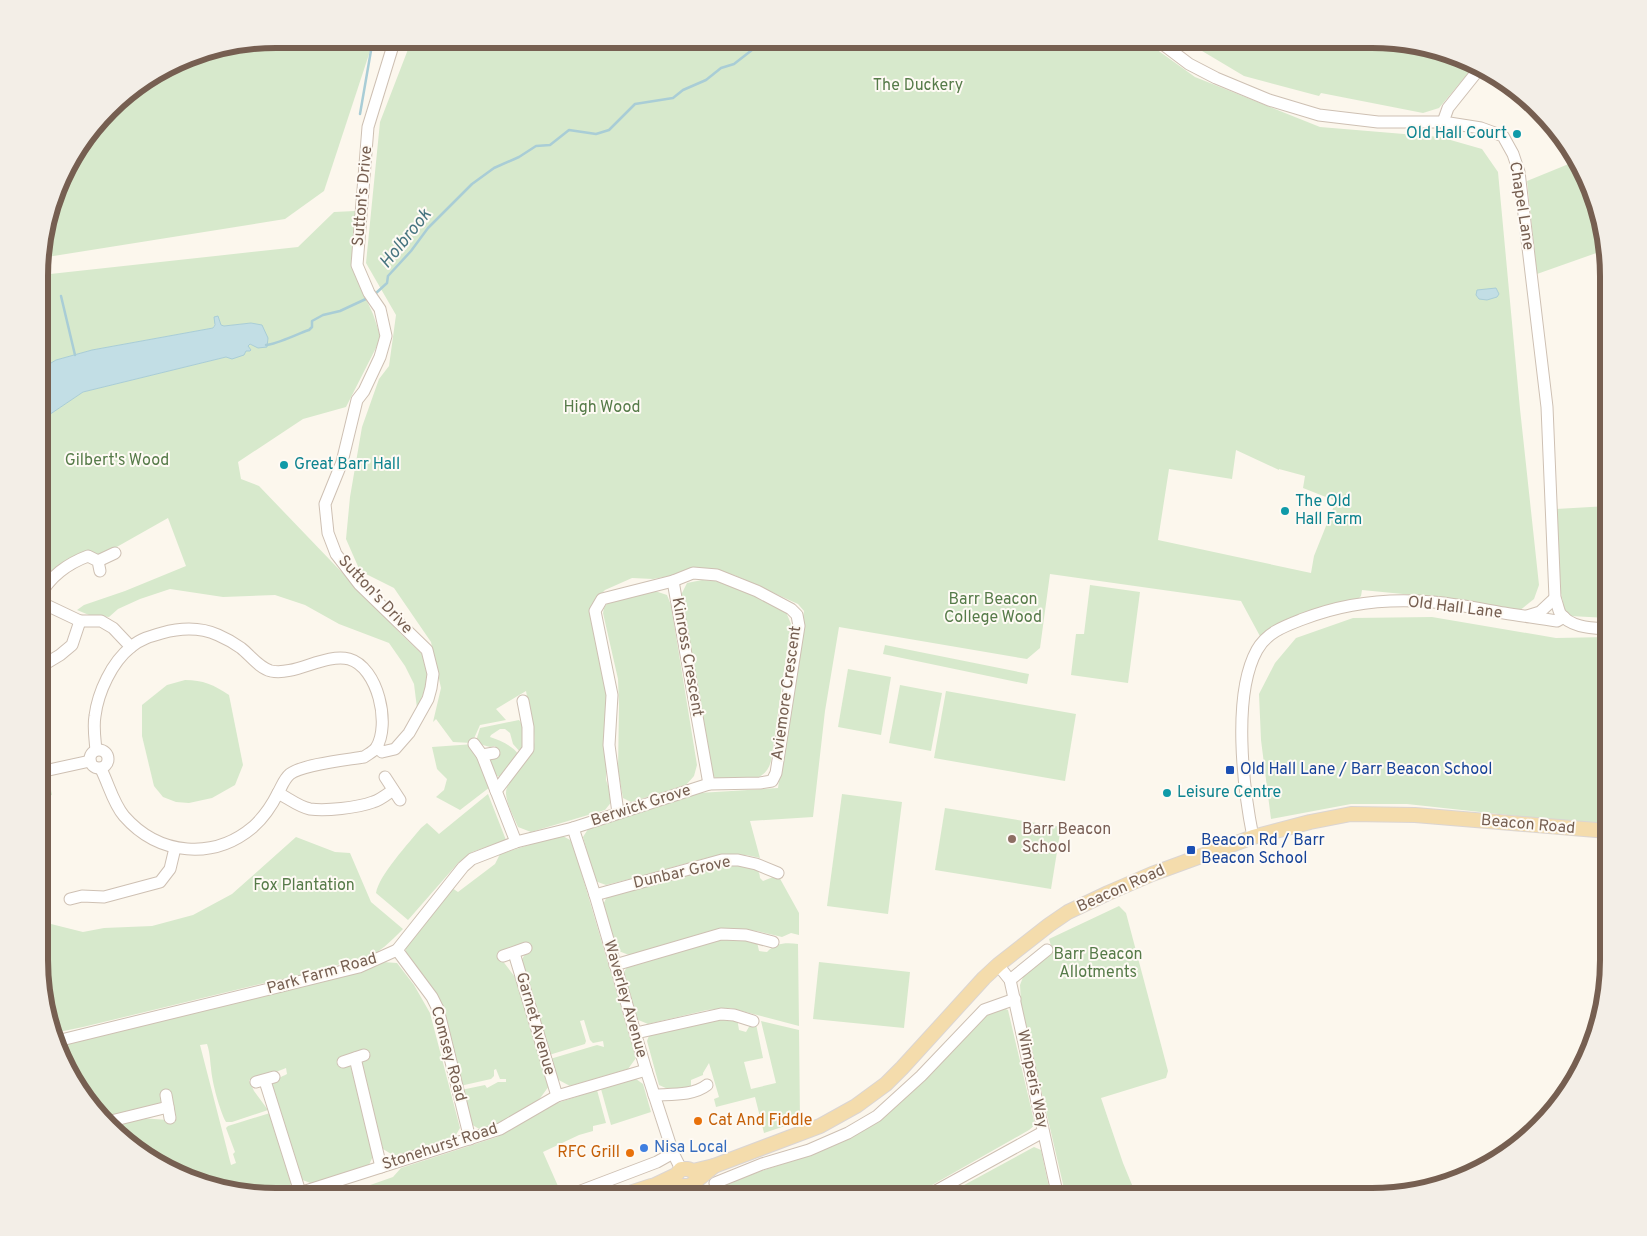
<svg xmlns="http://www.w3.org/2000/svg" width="1647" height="1236" font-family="Overpass,sans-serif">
<rect width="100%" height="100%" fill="#fcf7ed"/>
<g fill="#d7e9cc" fill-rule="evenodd">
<polygon points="276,39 374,39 324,191 285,219 41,258 41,244 70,157 120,97 199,51"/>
<path d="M412,39h730l53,38 125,50 120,10 42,12 16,23 22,237 19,176 -5,14 -15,12 -75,-13 -82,-8 -1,6 -6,6 -94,36 -20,-37 -191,-27 -10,74 -13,11 -188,-32 -14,84 -12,106 -63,4 10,37c-31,-9 -57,1 -87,9 -22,7 -45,12 -67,18l-11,-4 -12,-44 7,-11 109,-33 79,-5 26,-177 -6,-7 -64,-29 -25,-6 -56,10 -21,-1 -27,12 -9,9 11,87 -1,94 7,20 -8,10 -74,22 -13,-5c-4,-10 -11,-22 -12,-33 -1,-16 25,-31 28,-49 2,-18 -5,-37 -8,-54l-30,18 10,11 -26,5 -8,18 -19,-1 -17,-23 -3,3 8,-34 -10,-46 -37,-54 -34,-17 -14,-32 4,-42 12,-70 17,-48 10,-13 7,-51 -30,-52 14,-141zM1236,450l43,20v-1l26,7 -2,12 33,13 -22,55 -3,17 -153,-33 11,-71 63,10z"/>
<polygon points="1182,39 1387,39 1462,57 1475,65 1439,108 1423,113 1321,93 1319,96 1244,76"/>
<polygon points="1576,161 1584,171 1602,251 1537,274 1527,181"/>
<polygon points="355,211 353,271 373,314 381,338 346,407 303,419 238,462 241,479 259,486 402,635 423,655 429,681 417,708 414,684 405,666 389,643 339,624 305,605 275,595 223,597 170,589 140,599 118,609 109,617 89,615 77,610 84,605 125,591 186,566 168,518 99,557 90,552 73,557 40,586 40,421 83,392 226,357 249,344 255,346 267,345 268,340 251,323 224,326 221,325 218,316 213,328 92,350 56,360 41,369 41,275 298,247 334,212"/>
<polygon points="1608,506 1608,618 1570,616 1565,612 1561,593 1556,509"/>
<path d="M702,580l13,1 13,4 42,18 16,9 5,12 -1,6 -19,131c-6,24 -31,19 -52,20l-9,-8 -29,-178 6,-12z"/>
<polygon points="1090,585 1140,592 1128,683 1071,675 1076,634 1084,634"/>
<polygon points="655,591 667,595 671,605 697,765 694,776 686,785 631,802 623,798 618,770 619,706 618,679 603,613 604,608 608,602"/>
<polygon points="1432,617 1556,638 1608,637 1608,826 1407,804 1351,804 1271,819 1261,740 1259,694 1275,663 1296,638 1353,618"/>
<polygon points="885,645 1029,674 1027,684 883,654"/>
<polygon points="848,669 891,677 881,735 838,727"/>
<path d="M185,680c18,0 29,5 44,15l14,70 -8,20 -23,13 -23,5 -13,-1 -13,-5 -9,-11 -12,-50v-31l25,-20z"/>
<polygon points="900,685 942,693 931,751 889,743"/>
<polygon points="946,691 1076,714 1065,781 934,758"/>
<path d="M519,720c9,10 6,21 2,33l-8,-9 -3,-11 -5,-4h-5l-9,6 -1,2c10,3 23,9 29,18l-19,22 -3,-1 -6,-10 -1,-8 7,-7 -2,-5 -5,1 -11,-3 -3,-3 4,-13z"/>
<polygon points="474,744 490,787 460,810 436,797 444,790 447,779 437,769 432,747"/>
<polygon points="49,780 52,795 40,798 40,782"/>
<path d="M488,794l18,46 -34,12 -14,11 -50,57 -32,-27c3,-18 33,-50 45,-65l6,-5 12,11z"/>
<polygon points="842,794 902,802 888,914 827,906"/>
<polygon points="945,808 1061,827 1051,889 935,870"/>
<polygon points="561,835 572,841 636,1058 628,1069 570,1086 555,1078 550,1059 597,1045 604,1047 603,1041 593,1043 590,1040 584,1020 580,1021 586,1041 585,1044 549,1055 521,961 525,954 530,952 528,944 499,952 502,960 518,981 549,1086 538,1101 502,1122 481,1130 469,1123 461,1090 485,1085 487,1088 498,1082 506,1082 506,1079 500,1079 496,1069 494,1070 494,1076 491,1079 460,1086 446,1030 406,957 406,942 452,888 458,892 495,864 500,854"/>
<path d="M296,837l39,15 15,1 21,49 32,27c-17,17 -30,31 -55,33l-65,18 -10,1 -190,46 -29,6 -15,-57v-55l44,11 21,-4 48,-2 41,-11 39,-21z"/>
<path d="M740,863c10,3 20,4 20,15l3,3 15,-6 21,38v22l-8,-2 -9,4 -25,-6 -33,-3 -95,27 -13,-5 -13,-45 5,-11 105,-28z"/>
<polygon points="1119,906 1126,913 1168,1071 1166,1078 1101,1098 1123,1163 1137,1197 1066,1197 1021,1003 1020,985 1023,977 1040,961 1053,952 1049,939"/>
<path d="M729,937l28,5 2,9 8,1c8,-9 19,-10 31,-8l1,82 -69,-18 -23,2 -59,14 -12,-5 -14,-44 7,-11z"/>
<path d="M383,962l14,1 17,22 16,28 30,115 -7,12 -57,17 -13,-8 -23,-84 4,-5 5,-1 -1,-7 -18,13 25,87 -7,15 -55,17 -13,-5 -28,-91c1,-8 9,-11 15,-14l-1,-6 -20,8 -17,4 5,11 14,19 -36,12h-6c-6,-11 -14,-39 -15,-54 -1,-8 -1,-15 -4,-24l-7,1 31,120 5,-2 -3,-9 2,-2 -9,-24 2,-2 42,-13 22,69 -6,11 -13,4h-13l-75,-18 -65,-40 -10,-13 30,-8 28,2 -6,-23 -1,5 -6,4 -52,11 -40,-52 -5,-20 301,-73z"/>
<polygon points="819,962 910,972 904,1028 813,1019"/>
<polygon points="1003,1008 1008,1010 1035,1125 1029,1130 911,1197 715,1197 720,1186 732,1183 740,1178 789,1162 844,1140 947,1054 991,1011"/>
<polygon points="737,1018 739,1030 746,1032 750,1025 756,1024 763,1058 744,1062 751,1089 776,1083 761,1021 799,1030 800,1121 764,1133 755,1097 716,1107 714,1099 719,1097 709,1063 703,1073 703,1075 691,1080 691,1087 668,1089 659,1085 647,1041 650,1033 707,1020"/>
<polygon points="636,1079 643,1084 651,1112 611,1125 601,1089"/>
<polygon points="597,1090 606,1123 593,1126 593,1131 579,1135 543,1152 561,1193 552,1197 358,1197 356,1190 393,1177 401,1168 497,1137 554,1104"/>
<polygon points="1034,1147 1041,1150 1051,1197 942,1197"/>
</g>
<g fill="#c2dee5" stroke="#a9cdd6">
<polygon points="1496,288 1499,294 1497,297 1487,300 1479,299 1476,295 1477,290"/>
<polygon points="218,316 221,325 224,326 251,323 262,325 268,338 267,347 258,348 250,344 248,346 251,350 250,351 246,351 244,355 232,359 226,357 83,392 40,421 41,369 56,360 92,350 213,328 215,325 214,317"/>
</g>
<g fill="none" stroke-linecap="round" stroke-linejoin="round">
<g stroke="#a9cdd6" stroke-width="2.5">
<polyline points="360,114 373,39"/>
<polyline points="375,294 387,283 388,276 411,251 428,228 472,184 494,168 519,157 536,146 550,145 569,130 596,134 609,130 635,104 673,98 683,90 706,80 721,68 734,64 766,39"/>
<polyline points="61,296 75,355"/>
<path d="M266,345c11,-1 31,-11 43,-15l3,-3v-6l11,-6 17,-4 28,-13"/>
</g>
<g stroke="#cec0b3" stroke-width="13">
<g id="minor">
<path d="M1156,39l33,25 27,14 53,22 50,15 59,7h65l38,6 22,8 10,18 6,18 28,235 8,191c2,4 3,11 5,15 10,15 33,15 48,16"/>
<polyline points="1443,122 1448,108 1480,68"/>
<polyline points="98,561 115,553"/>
<path d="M40,597c8,-20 29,-34 48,-41l10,5 2,10"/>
<polyline points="40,602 80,621 101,621 113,628 131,647"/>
<polyline points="1527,616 1540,612 1555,598"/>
<polyline points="40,667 60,655 72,645 80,621"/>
<polyline points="474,744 482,755 516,842"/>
<polyline points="377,747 382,752 395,749 409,733 428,699 431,688 433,674 427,650 359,584 336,554 328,533 325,504 342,462 357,400 364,391 380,357 386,336 380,309 369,293 357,265 368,127 395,39"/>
<circle cx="99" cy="759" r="9"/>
<path d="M96,750c-1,-11 -3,-23 -1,-34 3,-24 17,-54 36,-69 9,-8 20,-11 31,-14 18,-5 38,-6 56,2 7,3 16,8 23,13 9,7 18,20 30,23 24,5 54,-18 78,-12 29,8 42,66 27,89 -3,4 -8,6 -12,9 -18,3 -60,7 -74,17 -6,5 -8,12 -12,19 -6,12 -15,25 -25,34 -39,33 -94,29 -129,-11 -11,-13 -15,-31 -23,-47"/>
<polyline points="482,755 494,753"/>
<polyline points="40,772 90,761"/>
<polyline points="385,777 400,800"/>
<polyline points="496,791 528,749 528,727 523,701"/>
<path d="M278,793c10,5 21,14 32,16 16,2 47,-1 63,-7 7,-2 13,-7 20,-12"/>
<polyline points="618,813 609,745 612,695 595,611 602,599 673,581 709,784"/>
<polyline points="573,828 595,895 646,1070 673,1153 681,1169"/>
<path d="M1253,837c-10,-50 -21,-142 4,-187 10,-18 28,-24 46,-31 41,-16 86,-21 130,-17 24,2 48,7 71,11 18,3 35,5 53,8l7,-4"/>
<polyline points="595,895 722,860 738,860 756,864 778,873"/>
<polyline points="70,899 82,896 104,897 160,882 170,869 175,848"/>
<polyline points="397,950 432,997 438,1009 470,1139"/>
<polyline points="514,953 557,1096"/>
<polyline points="503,956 526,948"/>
<polyline points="615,965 721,934 746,935 773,942"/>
<polyline points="998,965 1010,980 1058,1197"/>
<polyline points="1010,980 1047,950"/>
<polyline points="636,1033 721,1014 734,1015 753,1021"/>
<polyline points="57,1041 359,967 397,950 463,867 472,859 516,842 573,828 709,784 760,783 772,781 776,773 799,626 797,615 791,609 757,591 717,575 693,573 673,581"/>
<polyline points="355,1058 381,1167"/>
<polyline points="343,1062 364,1055"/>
<polyline points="265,1081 300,1192"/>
<polyline points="256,1082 274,1077"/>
<polyline points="166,1095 170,1118"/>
<path d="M654,1095c17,-1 39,1 53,-10"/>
<polyline points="107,1122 168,1107"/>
<polyline points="715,1183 762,1164 809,1150 848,1133 877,1116 921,1076 984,1010 1015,999"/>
<polyline points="693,1185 701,1197"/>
<polyline points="287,1197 500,1129 557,1096 646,1070"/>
<polyline points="565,1197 657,1162 673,1153"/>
<polyline points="669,1197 679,1194"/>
<polyline points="925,1197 1043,1132"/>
</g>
</g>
<g stroke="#dbd5d2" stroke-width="16">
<g id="major">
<polyline points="655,1185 676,1175 681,1169 688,1169 693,1171 714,1166 820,1126 856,1106 886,1084 902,1068 984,978 998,965 1049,925 1068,912 1108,893 1152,874 1253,837 1310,822 1351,814 1415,815 1608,831"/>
<polyline points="617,1197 651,1186 690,1186 714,1166"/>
</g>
</g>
<use href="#minor" stroke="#fff" stroke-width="11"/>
<use href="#major" stroke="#f4dcac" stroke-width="14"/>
</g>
<g fill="#0f9aa8" stroke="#fefaf4" stroke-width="2">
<circle cx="1517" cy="134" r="5"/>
<circle cx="284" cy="465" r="5"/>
<circle cx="1285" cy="511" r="5"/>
<circle cx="1167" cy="793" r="5"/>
</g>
<g fill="#1a4fb4" stroke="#fefaf4" stroke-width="2">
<rect x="1225" y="765" width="10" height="10" rx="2.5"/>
<rect x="1186" y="845" width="10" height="10" rx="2.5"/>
</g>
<circle fill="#8d6e63" stroke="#fefaf4" stroke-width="2" cx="1012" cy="839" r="5"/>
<g fill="#e8710a" stroke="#fefaf4" stroke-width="2">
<circle cx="698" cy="1121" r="5"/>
<circle cx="630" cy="1153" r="5"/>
</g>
<circle fill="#3f7fe0" stroke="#fefaf4" stroke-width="2" cx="644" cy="1148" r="5"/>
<g text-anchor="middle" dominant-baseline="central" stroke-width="4" stroke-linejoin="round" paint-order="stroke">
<g font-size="16" fill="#567b49" stroke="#fefaf4">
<text x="918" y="86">The Duckery</text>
<text x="602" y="408">High Wood</text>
<text x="117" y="461">Gilbert's Wood</text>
<text x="993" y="600">Barr Beacon<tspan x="993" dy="18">College Wood</tspan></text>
<text x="304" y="886">Fox Plantation</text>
<text x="1098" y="955">Barr Beacon<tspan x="1098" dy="18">Allotments</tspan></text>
</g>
<g font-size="16" fill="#0d838f" stroke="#fefaf4" text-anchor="start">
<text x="1507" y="134" text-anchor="end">Old Hall Court</text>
<text x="294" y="465">Great Barr Hall</text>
<text x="1295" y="502">The Old<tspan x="1295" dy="18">Hall Farm</tspan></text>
<text x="1177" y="793">Leisure Centre</text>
</g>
<g font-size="16" fill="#765f51" stroke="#fefaf4">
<text transform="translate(363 196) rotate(-85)">Sutton's Drive</text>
<text transform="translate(1521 206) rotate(81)">Chapel Lane</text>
<text transform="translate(375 595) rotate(47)">Sutton's Drive</text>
<text transform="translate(1455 608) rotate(7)">Old Hall Lane</text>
<text transform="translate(687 657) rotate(80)">Kinross Crescent</text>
<text transform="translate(787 693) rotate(-82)">Aviemore Crescent</text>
<text transform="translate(641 806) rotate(-18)">Berwick Grove</text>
<text transform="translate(1528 825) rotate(5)">Beacon Road</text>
<text transform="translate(682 873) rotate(-13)">Dunbar Grove</text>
<text transform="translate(1121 889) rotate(-24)">Beacon Road</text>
<text transform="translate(322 974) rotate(-16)">Park Farm Road</text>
<text transform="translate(625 999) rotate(74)">Waverley Avenue</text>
<text transform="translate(535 1024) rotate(74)">Garnet Avenue</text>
<text transform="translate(448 1054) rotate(75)">Comsey Road</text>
<text transform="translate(1032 1079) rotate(78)">Wimperis Way</text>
<text transform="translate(440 1147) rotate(-18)">Stonehurst Road</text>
</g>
<g font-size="16" fill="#164399" stroke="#fefaf4" text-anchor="start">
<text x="1240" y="770">Old Hall Lane / Barr Beacon School</text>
<text x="1201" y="841">Beacon Rd / Barr<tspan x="1201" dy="18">Beacon School</tspan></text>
</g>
<g font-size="16" fill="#785e54" stroke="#fefaf4" text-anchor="start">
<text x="1022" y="830">Barr Beacon<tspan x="1022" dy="18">School</tspan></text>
</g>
<g font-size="16" fill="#c56008" stroke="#fefaf4" text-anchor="start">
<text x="708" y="1121">Cat And Fiddle</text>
<text x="620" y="1153" text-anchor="end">RFC Grill</text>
</g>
<g font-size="16" fill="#366cbe" stroke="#fefaf4" text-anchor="start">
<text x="654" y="1148">Nisa Local</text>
</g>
<g font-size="18" font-style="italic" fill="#487580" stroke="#fefaf4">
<text transform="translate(406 239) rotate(-51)">Holbrook</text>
</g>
</g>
<path d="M0 0H1647V1236H0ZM276 48H1372A228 228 0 0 1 1600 276V960A228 228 0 0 1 1372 1188H276A228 228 0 0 1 48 960V276A228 228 0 0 1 276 48Z" fill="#f3eee7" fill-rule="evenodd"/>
<path fill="none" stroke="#765f51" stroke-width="6" d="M276 48H1372A228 228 0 0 1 1600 276V960A228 228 0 0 1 1372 1188H276A228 228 0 0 1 48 960V276A228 228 0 0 1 276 48Z"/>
</svg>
